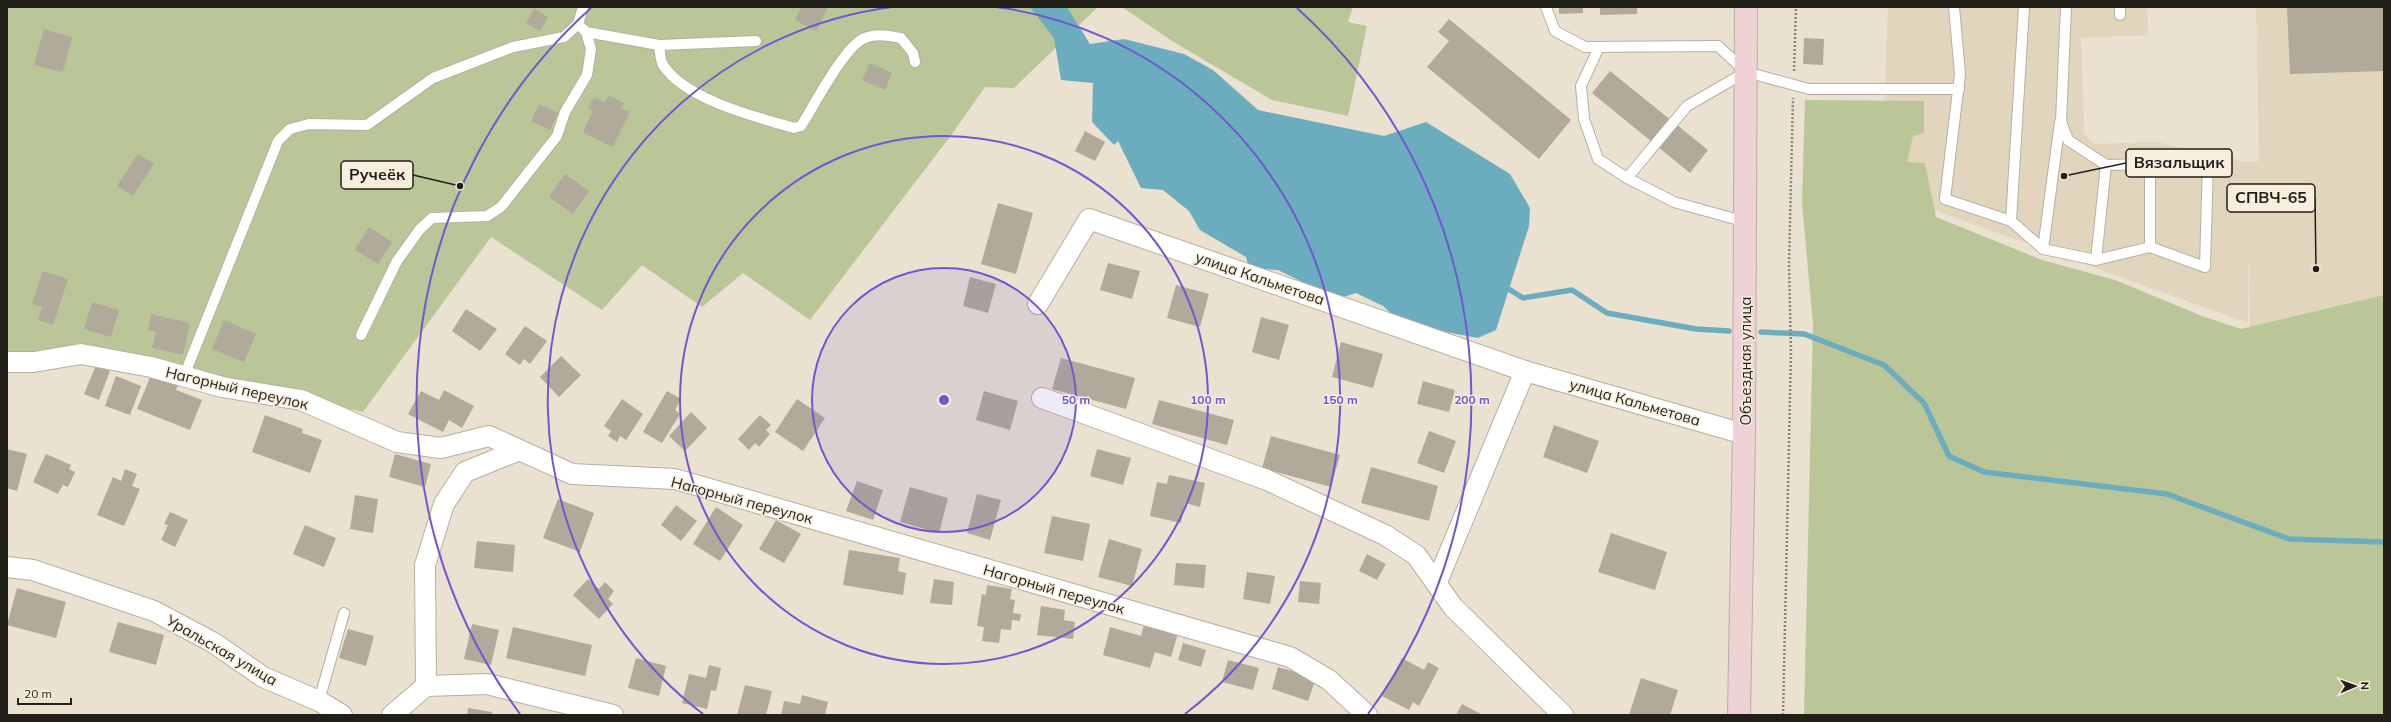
<svg xmlns="http://www.w3.org/2000/svg" width="2391" height="722" font-family="Mulish,sans-serif">
<rect width="100%" height="100%" fill="#eae1d1"/>
<polygon fill="#e1d5be" points="1888,7 2147,7 2148,35 2081,38 2084,133 2094,144 2157,142 2246,162 2259,161 2256,7 2384,7 2384,376 2251,379 2248,247 2248,323 1881,191"/>
<g fill="#bac698">
<polygon points="7,7 1098,7 1014,88 985,87 952,134 810,320 743,273 702,307 642,265 602,310 491,237 363,412 80,351 7,359"/>
<polygon points="1122,7 1353,7 1348,22 1367,26 1348,116 1272,100 1172,41"/>
<polygon points="1805,100 1924,101 1924,133 1913,136 1907,162 1925,163 1936,217 2042,260 2115,280 2202,316 2241,329 2384,295 2384,715 1804,715 1813,324 1802,203"/>
</g>
<polygon fill="#6badbe" points="1030,7 1067,7 1090,44 1124,39 1184,54 1213,70 1258,110 1384,136 1426,122 1510,174 1530,208 1529,226 1496,330 1478,338 1403,324 1383,306 1356,293 1337,299 1278,270 1249,268 1246,257 1200,230 1189,211 1163,190 1141,188 1118,141 1114,145 1092,122 1093,83 1061,80 1054,38"/>
<g fill="none" stroke-linecap="round" stroke-linejoin="round">
<g stroke="#6badbe" stroke-width="5.5">
<polyline points="1504,286 1523,298 1572,290 1607,313 1696,329 1729,331"/>
<polyline points="1761,332 1804,334 1884,365 1924,403 1949,456 1984,472 2167,494 2289,539 2384,542"/>
</g>
</g>
<g fill="#b1a999">
<polygon points="801,7 828,7 816,31 795,20"/>
<polygon points="1559,7 1583,7 1583,13 1559,14"/>
<polygon points="1600,7 1637,7 1637,14 1600,15"/>
<polygon points="2287,7 2384,7 2384,71 2290,74"/>
<polygon points="534,9 548,17 540,31 526,23"/>
<polygon points="1449,19 1571,120 1539,159 1427,67 1449,41 1438,32"/>
<polygon points="44,29 72,37 63,72 34,65"/>
<polygon points="1804,38 1824,39 1823,65 1803,64"/>
<polygon points="870,63 892,73 885,90 862,80"/>
<polygon points="1610,71 1708,150 1690,173 1592,93"/>
<polygon points="609,95 624,103 621,108 630,112 613,147 583,132 593,111 588,108 594,97 605,102"/>
<polygon points="539,104 558,113 550,130 531,121"/>
<polygon points="1085,131 1105,142 1095,161 1075,151"/>
<polygon points="138,154 154,164 133,196 117,186"/>
<polygon points="565,174 589,191 573,214 549,197"/>
<polygon points="998,203 1033,213 1016,274 981,264"/>
<polygon points="369,227 392,242 378,264 355,250"/>
<polygon points="1108,263 1140,271 1132,299 1100,290"/>
<polygon points="43,271 68,279 53,325 38,320 42,307 32,304"/>
<polygon points="970,277 996,284 988,313 963,306"/>
<polygon points="1176,285 1209,294 1200,327 1167,318"/>
<polygon points="92,302 119,310 111,337 84,329"/>
<polygon points="466,309 497,329 480,351 452,331"/>
<polygon points="151,314 190,323 183,355 152,348 156,332 148,330"/>
<polygon points="1261,317 1289,325 1279,360 1252,352"/>
<polygon points="224,320 256,334 244,362 212,349"/>
<polygon points="525,326 547,341 530,364 524,359 520,365 505,354"/>
<polygon points="1341,342 1383,354 1373,388 1332,377"/>
<polygon points="561,356 581,375 559,397 540,377"/>
<polygon points="1061,358 1135,378 1126,409 1052,389"/>
<polygon points="96,365 110,371 99,400 84,394"/>
<polygon points="151,375 178,385 176,390 202,400 190,430 137,409"/>
<polygon points="116,376 141,386 130,415 105,406"/>
<polygon points="1423,381 1455,390 1449,412 1417,404"/>
<polygon points="444,390 474,406 462,428 449,420 443,432 408,414 421,391 439,400"/>
<polygon points="667,391 681,399 675,410 680,414 662,443 643,432"/>
<polygon points="984,391 1018,401 1010,430 976,420"/>
<polygon points="622,399 643,414 626,440 620,436 617,442 608,436 611,431 604,426"/>
<polygon points="797,399 825,418 803,451 775,432"/>
<polygon points="1159,400 1234,420 1227,445 1152,424"/>
<polygon points="691,412 707,428 685,451 669,436"/>
<polygon points="265,415 303,429 302,433 322,440 310,473 252,452"/>
<polygon points="760,415 771,425 766,430 770,434 759,447 755,443 749,450 738,439"/>
<polygon points="1554,425 1599,441 1587,473 1543,457"/>
<polygon points="1429,431 1456,441 1444,473 1417,463"/>
<polygon points="1271,436 1340,455 1331,487 1262,468"/>
<polygon points="7,449 27,454 17,491 7,488"/>
<polygon points="1097,449 1131,458 1123,485 1090,476"/>
<polygon points="46,454 71,465 69,469 75,472 68,487 63,485 58,494 33,482"/>
<polygon points="395,454 431,464 425,487 389,477"/>
<polygon points="1371,467 1438,486 1429,521 1361,503"/>
<polygon points="125,469 137,474 132,486 140,489 124,526 97,515 113,477 121,481"/>
<polygon points="1169,475 1205,483 1200,507 1185,503 1181,523 1150,516 1157,482 1167,484"/>
<polygon points="857,481 883,490 873,520 846,511"/>
<polygon points="910,487 948,498 939,533 900,522"/>
<polygon points="977,494 1001,500 990,540 967,533"/>
<polygon points="355,495 378,499 373,533 350,529"/>
<polygon points="558,499 594,513 580,552 543,538"/>
<polygon points="676,505 697,521 681,541 661,525"/>
<polygon points="716,507 743,525 720,561 693,544"/>
<polygon points="170,512 188,520 175,547 161,540 168,525 164,524"/>
<polygon points="1052,516 1090,524 1083,561 1044,553"/>
<polygon points="776,520 801,534 784,563 759,549"/>
<polygon points="305,525 336,538 324,567 293,554"/>
<polygon points="1611,533 1667,552 1655,590 1598,572"/>
<polygon points="1109,539 1142,549 1132,586 1098,577"/>
<polygon points="477,541 515,545 513,572 474,568"/>
<polygon points="849,550 900,558 898,571 906,573 903,595 843,585"/>
<polygon points="1367,554 1386,564 1377,580 1359,571"/>
<polygon points="1176,563 1206,565 1204,588 1174,585"/>
<polygon points="1247,572 1275,576 1270,604 1243,599"/>
<polygon points="588,579 599,589 605,582 614,591 608,599 613,604 599,619 573,595"/>
<polygon points="934,579 954,582 952,605 930,603"/>
<polygon points="1300,581 1321,583 1319,604 1298,602"/>
<polygon points="987,585 1012,589 1010,599 1015,600 1013,613 1021,614 1020,621 1012,620 1011,630 1001,629 999,643 982,641 984,627 977,626 982,594 986,595"/>
<polygon points="17,588 66,602 56,638 7,625"/>
<polygon points="1041,606 1065,610 1064,620 1075,622 1073,639 1037,635"/>
<polygon points="1145,621 1179,630 1171,657 1155,652 1150,668 1103,655 1110,627 1141,636"/>
<polygon points="118,622 164,635 156,665 109,652"/>
<polygon points="472,624 499,630 491,665 464,659"/>
<polygon points="513,627 592,645 585,676 506,658"/>
<polygon points="348,629 374,636 366,666 339,658"/>
<polygon points="1183,643 1206,650 1201,667 1178,660"/>
<polygon points="636,658 666,666 659,696 628,688"/>
<polygon points="1402,658 1424,670 1428,662 1439,668 1419,706 1413,702 1409,710 1382,696"/>
<polygon points="1228,660 1259,668 1253,690 1222,682"/>
<polygon points="709,665 721,668 716,691 711,690 707,709 682,703 689,674 706,678"/>
<polygon points="1278,667 1316,678 1308,701 1272,689"/>
<polygon points="1641,678 1678,690 1670,715 1629,715"/>
<polygon points="745,685 772,691 766,715 737,715"/>
<polygon points="802,695 828,702 825,715 781,715 784,701 800,704"/>
<polygon points="1462,704 1483,715 1456,715"/>
<polygon points="468,708 492,712 491,715 467,715"/>
</g>
<g fill="none" stroke-linecap="round" stroke-linejoin="round">
<g stroke="#b7af9f" stroke-width="12">
<g id="service">
<polyline points="1546,7 1555,31 1585,47 1718,46 1746,72 1809,89 1959,89"/>
<polyline points="1954,7 1960,74 1945,199 2011,221"/>
<polyline points="2024,7 2011,221 2043,249"/>
<polyline points="2066,7 2061,121 2068,140 2106,165 2150,164 2188,156 2208,162 2205,267 2150,247 2150,164"/>
<polyline points="2120,15 2120,7"/>
<polyline points="582,28 586,32 659,45 756,41"/>
<path d="M659,45c1,6 1,15 4,20 23,35 93,52 131,63l7,-2c13,-20 44,-81 64,-88 12,-5 23,-2 36,0l12,15 2,9"/>
<polyline points="1599,47 1581,86 1584,119 1598,159 1627,178 1674,202 1746,222"/>
<polyline points="2060,122 2043,249 2096,260"/>
<polyline points="2106,165 2096,260 2150,247"/>
<polyline points="1627,178 1687,106 1746,72"/>
<polyline points="361,335 397,261 420,229 432,218 487,216 501,207 557,136 565,112 587,75 591,49 586,32"/>
<polyline points="184,376 278,141 290,129 309,124 367,125 433,78 513,47 564,37 578,24 583,7"/>
<polyline points="319,701 344,613"/>
</g>
</g>
<g stroke="#b7af9f" stroke-width="22">
<g id="minor">
<polyline points="1038,304 1089,219 1525,371 1744,434"/>
<polyline points="7,362 34,362 81,354 151,367 222,387 301,400 397,442 441,448 489,436 572,474 675,479 1290,657 1329,680 1367,715"/>
<polyline points="1042,398 1267,480 1385,535 1416,555 1453,607 1563,715"/>
<polyline points="7,567 33,570 154,611 214,643 263,677 319,701 342,715"/>
<polyline points="1437,582 1525,371"/>
<polyline points="426,686 425,565 444,504 465,472 517,451"/>
<polyline points="392,715 426,686 487,684 613,715"/>
</g>
</g>
<g stroke="#b7af9f" stroke-width="24">
<polyline id="secondary" points="1739,715 1744,434 1746,7"/>
</g>
<g stroke="#8b8579" stroke-width="2.5" stroke-dasharray="2 2" stroke-linecap="butt">
<polyline points="1794,71 1796,7"/>
<polyline points="1783,715 1791,352 1789,264 1793,98"/>
</g>
<use href="#service" stroke="#fff" stroke-width="10"/>
<use href="#minor" stroke="#fff" stroke-width="20"/>
<use href="#secondary" stroke="#eed2d6" stroke-width="22"/>
</g>
<circle cx="944" cy="400" r="132" fill="#7157d1" fill-opacity=".12"/>
<g fill="none" stroke="#7157d1" stroke-width="2">
<circle cx="944" cy="400" r="132"/>
<circle cx="944" cy="400" r="264"/>
<path d="M703 714A396 396 0 0 1 892 7M996 7A396 396 0 0 1 1185 714"/>
<path d="M520 714A528 528 0 0 1 591 8M1297 8A528 528 0 0 1 1368 714"/>
</g>
<g text-anchor="middle" dominant-baseline="central" stroke-width="3" stroke-linejoin="round" paint-order="stroke">
<g font-size="15" fill="#221f19" stroke="#f7eede">
<text transform="translate(1260 278) rotate(19)">улица Кальметова</text>
<text transform="translate(1745 361) rotate(-90)">Объездная улица</text>
<text transform="translate(237 388) rotate(13)">Нагорный переулок</text>
<text transform="translate(1635 402) rotate(16)">улица Кальметова</text>
<text transform="translate(742 500) rotate(15)">Нагорный переулок</text>
<text transform="translate(1054 589) rotate(16)">Нагорный переулок</text>
<text transform="translate(222 650) rotate(30)">Уральская улица</text>
</g>
</g>
<circle cx="944" cy="400" r="6" fill="#7157d1" stroke="#f7eede" stroke-width="2"/>
<g font-size="12" text-anchor="middle" font-weight="bold" fill="#7157d1" stroke="#f7eede" stroke-width="3" stroke-linejoin="round" paint-order="stroke">
<text x="1076" y="404">50 m</text>
<text x="1208" y="404">100 m</text>
<text x="1340" y="404">150 m</text>
<text x="1472" y="404">200 m</text>
</g>
<path fill="none" stroke="#221f19" stroke-width="1.5" d="M2064 176L2126 163M460 186L413 175M2316 269L2315 198"/>
<g fill="#221f19" stroke="#f7eede" stroke-width="1.5">
<circle cx="2064" cy="176" r="4"/>
<circle cx="460" cy="186" r="4"/>
<circle cx="2316" cy="269" r="4"/>
</g>
<g fill="#f7eede" stroke="#221f19" stroke-width="1.5">
<rect x="2126" y="149" width="106" height="28" rx="4"/>
<rect x="341" y="161" width="72" height="28" rx="4"/>
<rect x="2227" y="184" width="88" height="28" rx="4"/>
</g>
<g font-size="16" text-anchor="middle" font-weight="bold" fill="#221f19">
<text x="2179" y="168">Вязальщик</text>
<text x="377" y="180">Ручеёк</text>
<text x="2271" y="203">СПВЧ-65</text>
</g>
<rect width="2391" height="722" fill="none" stroke="#221f19" stroke-width="16"/>
<g transform="translate(2355 686) rotate(88)" stroke="#f7eede" stroke-width="3" paint-order="stroke">
<path d="M0-3L7 15L0 10L-7 15Z" fill="#221f19"/>
<text y="-6" font-size="11" font-weight="bold" text-anchor="middle" fill="#221f19">N</text>
</g>
<path d="M18 698v6h53v-6" fill="none" stroke="#221f19" stroke-width="2"/>
<text x="24" y="698" font-size="12" fill="#221f19" stroke="#f7eede" stroke-width="3" paint-order="stroke">20 m</text>
</svg>
